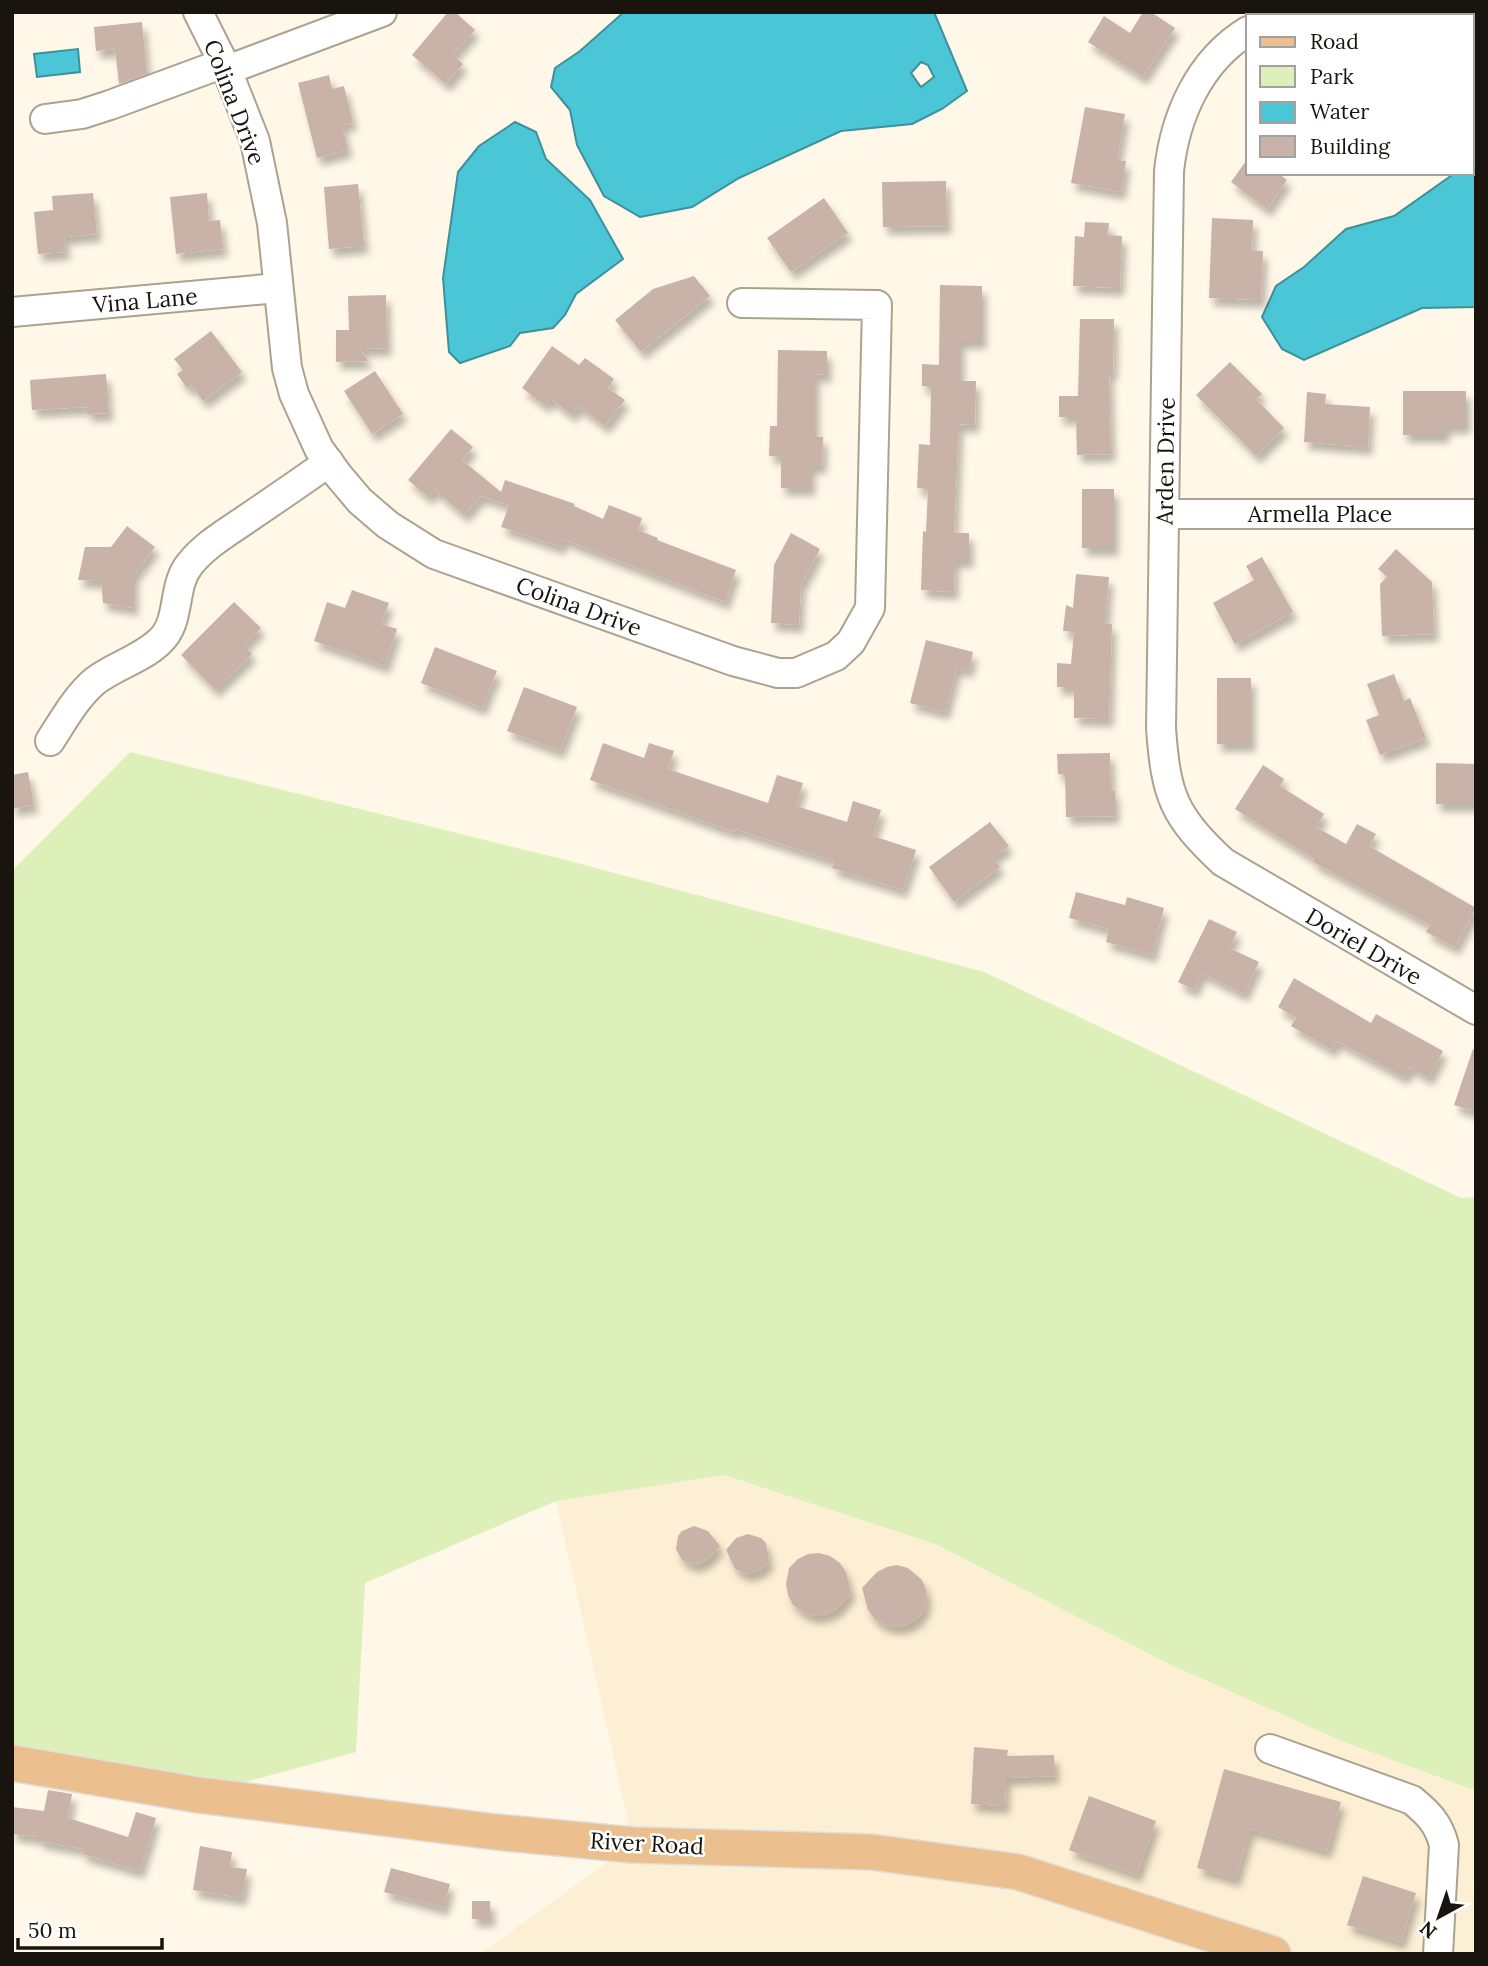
<svg xmlns="http://www.w3.org/2000/svg" width="1488" height="1966" font-family="Lora,serif">
<defs>
<filter id="shadow"><feDropShadow dx="4.5" dy="8" stdDeviation="3.5" flood-color="#0004"/></filter>
</defs>
<rect width="100%" height="100%" fill="#fff7e7"/>
<polygon fill="#fdefd4" points="724,1475 935,1544 1169,1664 1344,1742 1476,1791 1476,1883 1472,1882 1476,1910 1476,1954 480,1954 633,1844 556,1501"/>
<polygon fill="#def0b9" points="130,752 566,860 984,972 1461,1198 1476,1197 1476,1791 1344,1742 1169,1664 935,1544 724,1475 556,1501 365,1583 356,1752 198,1795 12,1763 12,871"/>
<g fill="#4bc6d6" stroke="#3c919a" stroke-width="2" fill-rule="evenodd">
<path d="M624,12h310l33,79 -25,18 -30,15 -71,7 -102,47 -47,29 -52,10 -36,-21 -27,-51 -7,-35 -19,-23 4,-19 25,-17zM921,62l7,3 6,12 -13,10 -10,-14z"/>
<polygon points="78,49 80,72 37,77 34,54"/>
<polygon points="515,122 536,132 546,159 590,200 623,259 576,294 565,315 553,328 520,333 510,346 460,363 449,352 443,278 458,172 479,146"/>
<polygon points="1476,159 1476,307 1422,308 1304,360 1282,349 1262,317 1276,286 1304,267 1346,229 1394,216 1455,173 1472,173 1472,162"/>
</g>
<g fill="#c9b3a9" filter="url(#shadow)">
<polygon points="448,12 455,12 475,30 453,55 463,64 446,84 412,55"/>
<polygon points="1143,12 1151,12 1175,28 1143,77 1088,42 1104,16 1130,33"/>
<polygon points="142,22 147,74 119,84 115,49 96,51 94,27"/>
<polygon points="329,75 332,89 344,86 353,123 342,125 348,150 317,158 298,83"/>
<polygon points="1085,107 1125,114 1117,160 1126,161 1121,192 1071,183"/>
<polygon points="1248,158 1248,173 1278,173 1287,180 1267,209 1231,182"/>
<polygon points="946,181 947,226 883,227 882,182"/>
<polygon points="358,184 364,246 329,249 324,187"/>
<polygon points="93,193 97,234 64,237 66,252 38,254 34,212 53,210 52,196"/>
<polygon points="207,193 209,221 220,220 223,249 176,254 170,197"/>
<polygon points="824,198 848,233 791,272 767,238"/>
<polygon points="1212,218 1253,220 1252,251 1263,251 1261,300 1209,298"/>
<polygon points="1085,222 1109,223 1108,235 1122,236 1120,288 1073,286 1075,236 1084,237"/>
<polygon points="694,276 710,296 641,352 615,320 653,289"/>
<polygon points="940,285 982,286 982,341 960,341 960,381 976,381 975,425 959,424 954,533 969,533 969,560 955,560 954,592 921,590 923,531 926,532 928,489 917,488 919,444 930,445 931,387 922,386 922,364 939,365"/>
<polygon points="386,295 387,348 360,349 368,361 336,362 336,330 349,330 348,296"/>
<polygon points="1080,319 1114,319 1113,372 1109,372 1111,454 1077,455 1076,417 1059,417 1059,396 1078,396"/>
<polygon points="211,331 242,372 203,401 191,385 187,388 177,374 183,370 174,359"/>
<polygon points="552,346 579,365 585,358 614,379 608,388 625,400 605,426 578,406 572,415 551,399 545,405 522,388"/>
<polygon points="778,350 827,351 827,375 815,374 815,437 823,437 822,466 811,466 811,488 781,488 781,456 769,456 770,426 777,426"/>
<polygon points="1230,362 1262,394 1256,399 1284,428 1256,456 1196,395"/>
<polygon points="375,371 403,414 372,434 344,391"/>
<polygon points="106,374 109,413 87,414 87,407 32,410 30,380"/>
<polygon points="1403,391 1466,391 1466,426 1445,426 1445,435 1403,435"/>
<polygon points="1307,392 1326,394 1325,404 1370,407 1368,447 1304,442"/>
<polygon points="451,429 473,447 462,460 501,492 505,480 575,504 574,506 603,519 609,505 642,518 638,530 658,538 657,540 736,570 725,602 563,539 561,547 501,527 509,505 481,496 464,515 435,490 428,497 408,480"/>
<rect x="1082" y="489" width="32" height="59"/>
<polygon points="127,526 155,547 134,575 134,608 103,603 101,581 78,580 85,547 111,547"/>
<polygon points="791,533 820,549 801,585 799,625 771,623 774,565"/>
<polygon points="1396,549 1432,582 1434,634 1382,636 1380,584 1387,577 1378,569"/>
<polygon points="1262,557 1293,612 1235,644 1213,603 1254,580 1246,566"/>
<polygon points="1076,574 1109,577 1105,624 1112,624 1109,719 1074,718 1074,687 1057,687 1057,663 1071,664 1074,632 1063,631 1066,605 1073,608"/>
<polygon points="352,590 389,603 381,624 397,629 385,666 314,641 327,602 345,608"/>
<polygon points="234,602 261,628 244,645 252,654 215,690 181,655"/>
<polygon points="926,640 973,652 969,670 957,667 945,712 910,703"/>
<polygon points="435,647 497,671 482,708 421,683"/>
<polygon points="1394,674 1404,701 1410,698 1426,738 1380,755 1366,720 1379,715 1367,684"/>
<rect x="1217" y="678" width="34" height="66"/>
<polygon points="524,687 577,707 560,751 507,731"/>
<polygon points="603,743 644,758 649,743 674,751 668,769 768,803 777,775 803,783 796,806 847,822 853,801 881,810 873,836 916,850 903,890 832,868 834,861 735,829 734,832 590,780"/>
<polygon points="1110,753 1111,791 1115,791 1115,816 1066,817 1065,775 1058,774 1057,754"/>
<polygon points="1436,763 1475,764 1475,804 1436,804"/>
<polygon points="1263,765 1284,779 1280,786 1324,814 1316,827 1346,844 1357,824 1376,834 1369,846 1476,908 1455,947 1426,932 1430,925 1313,862 1314,859 1235,809"/>
<polygon points="28,772 34,805 12,809 12,775"/>
<polygon points="990,822 1009,846 993,857 1000,867 954,902 929,867"/>
<polygon points="1076,892 1125,905 1127,897 1164,908 1152,955 1106,942 1109,929 1069,918"/>
<polygon points="1209,919 1237,932 1229,948 1259,962 1244,994 1202,973 1194,990 1178,982"/>
<polygon points="1294,978 1371,1023 1376,1014 1443,1051 1429,1078 1410,1067 1404,1077 1337,1041 1332,1050 1291,1026 1296,1018 1278,1007"/>
<polygon points="1473,1049 1476,1049 1476,1112 1454,1105"/>
<polygon points="694,1526 708,1531 720,1546 707,1560 695,1565 682,1560 676,1549 678,1536 682,1531"/>
<polygon points="748,1534 761,1538 766,1543 769,1562 761,1570 747,1574 735,1569 726,1550 736,1538"/>
<polygon points="819,1553 830,1556 840,1563 846,1572 851,1593 837,1609 827,1614 817,1616 806,1614 793,1605 788,1595 786,1584 789,1568 798,1559 808,1554"/>
<polygon points="897,1565 908,1568 922,1580 926,1590 927,1601 923,1612 916,1620 906,1625 896,1627 885,1625 875,1619 868,1610 862,1588 877,1572 887,1567"/>
<polygon points="974,1747 1008,1750 1007,1756 1054,1755 1055,1776 1006,1778 1005,1806 971,1804"/>
<polygon points="1224,1769 1341,1802 1327,1851 1250,1829 1236,1879 1197,1868"/>
<polygon points="48,1790 72,1794 68,1818 128,1837 136,1812 156,1818 140,1871 82,1854 84,1849 39,1841 39,1837 12,1834 12,1807 44,1811"/>
<polygon points="1089,1796 1156,1821 1137,1875 1069,1850"/>
<polygon points="200,1846 232,1852 230,1867 247,1869 242,1898 193,1890"/>
<polygon points="391,1868 450,1884 444,1908 384,1892"/>
<polygon points="1363,1876 1416,1893 1401,1942 1347,1925"/>
<polygon points="472,1901 490,1901 491,1919 472,1919"/>
</g>
<g fill="none" stroke-linecap="round" stroke-linejoin="round">
<g stroke="#aba28f" stroke-width="32">
<g id="minor">
<polyline points="198,12 227,70 255,141 272,223 287,368 294,394 319,449 338,475 360,501 388,525 434,554 733,661 778,673 796,673 836,656 851,642 870,608 877,305 742,303"/>
<polyline points="1274,16 1282,12"/>
<path d="M1248,31c-49,30 -73,85 -79,140l-8,557c5,68 12,87 62,134l253,148"/>
<polyline points="227,70 382,12"/>
<polyline points="45,119 82,114 110,105 224,63"/>
<polyline points="12,312 278,288"/>
<polyline points="1165,514 1476,514"/>
<path d="M50,741c13,-20 26,-44 45,-60 20,-15 46,-22 64,-39 23,-20 12,-55 31,-78 14,-18 36,-31 55,-44 28,-19 56,-38 84,-58"/>
<path d="M1270,1749l142,51c16,13 27,24 32,45l-6,109"/>
</g>
</g>
<g stroke="#dfdedd" stroke-width="38">
<polyline id="major" points="12,1763 198,1795 496,1832 633,1845 871,1852 1018,1872 1273,1954"/>
</g>
<use href="#minor" stroke="#fff" stroke-width="28"/>
<use href="#major" stroke="#ecbf8f" stroke-width="35"/>
</g>
<g text-anchor="middle" dominant-baseline="central" stroke-width="5" stroke-linejoin="round" paint-order="stroke">
<g font-size="23" fill="#19150e" stroke="#fff">
<text transform="translate(235 102) rotate(69)">Colina Drive</text>
<text transform="translate(145 300) rotate(-5)">Vina Lane</text>
<text transform="translate(1165 461) rotate(-89)">Arden Drive</text>
<text x="1320" y="513">Armella Place</text>
<text transform="translate(579 606) rotate(20)">Colina Drive</text>
<text transform="translate(1364 946) rotate(30)">Doriel Drive</text>
<text transform="translate(647 1843) rotate(3)">River Road</text>
</g>
</g>
<rect width="1488" height="1966" fill="none" stroke="#19150e" stroke-width="28"/>
<rect x="1246" y="14" width="228" height="161" fill="#ffffff" stroke="#a3a19f" stroke-width="2"/>
<rect x="1260" y="37" width="35" height="10" fill="#ecbf8f" stroke="#a3a19f" stroke-width="2"/>
<text x="1310" y="49" font-size="21" fill="#19150e">Road</text>
<rect x="1260" y="66" width="35" height="21" fill="#def0b9" stroke="#a3a19f" stroke-width="2"/>
<text x="1310" y="84" font-size="21" fill="#19150e">Park</text>
<rect x="1260" y="102" width="35" height="21" fill="#4bc6d6" stroke="#a3a19f" stroke-width="2"/>
<text x="1310" y="119" font-size="21" fill="#19150e">Water</text>
<rect x="1260" y="136" width="35" height="21" fill="#c9b3a9" stroke="#a3a19f" stroke-width="2"/>
<text x="1310" y="154" font-size="21" fill="#19150e">Building</text>
<g transform="translate(1439 1917) rotate(220)" stroke="#ffffff" stroke-width="5" paint-order="stroke">
<path d="M0-5L12 26L0 18L-12 26Z" fill="#19150e"/>
<text y="-10" font-size="19" font-weight="bold" text-anchor="middle" fill="#19150e">N</text>
</g>
<path d="M18 1938v10h144v-10" fill="none" stroke="#19150e" stroke-width="3.5"/>
<text x="28" y="1938" font-size="21" fill="#19150e" stroke="#ffffff" stroke-width="5" paint-order="stroke">50 m</text>
</svg>
